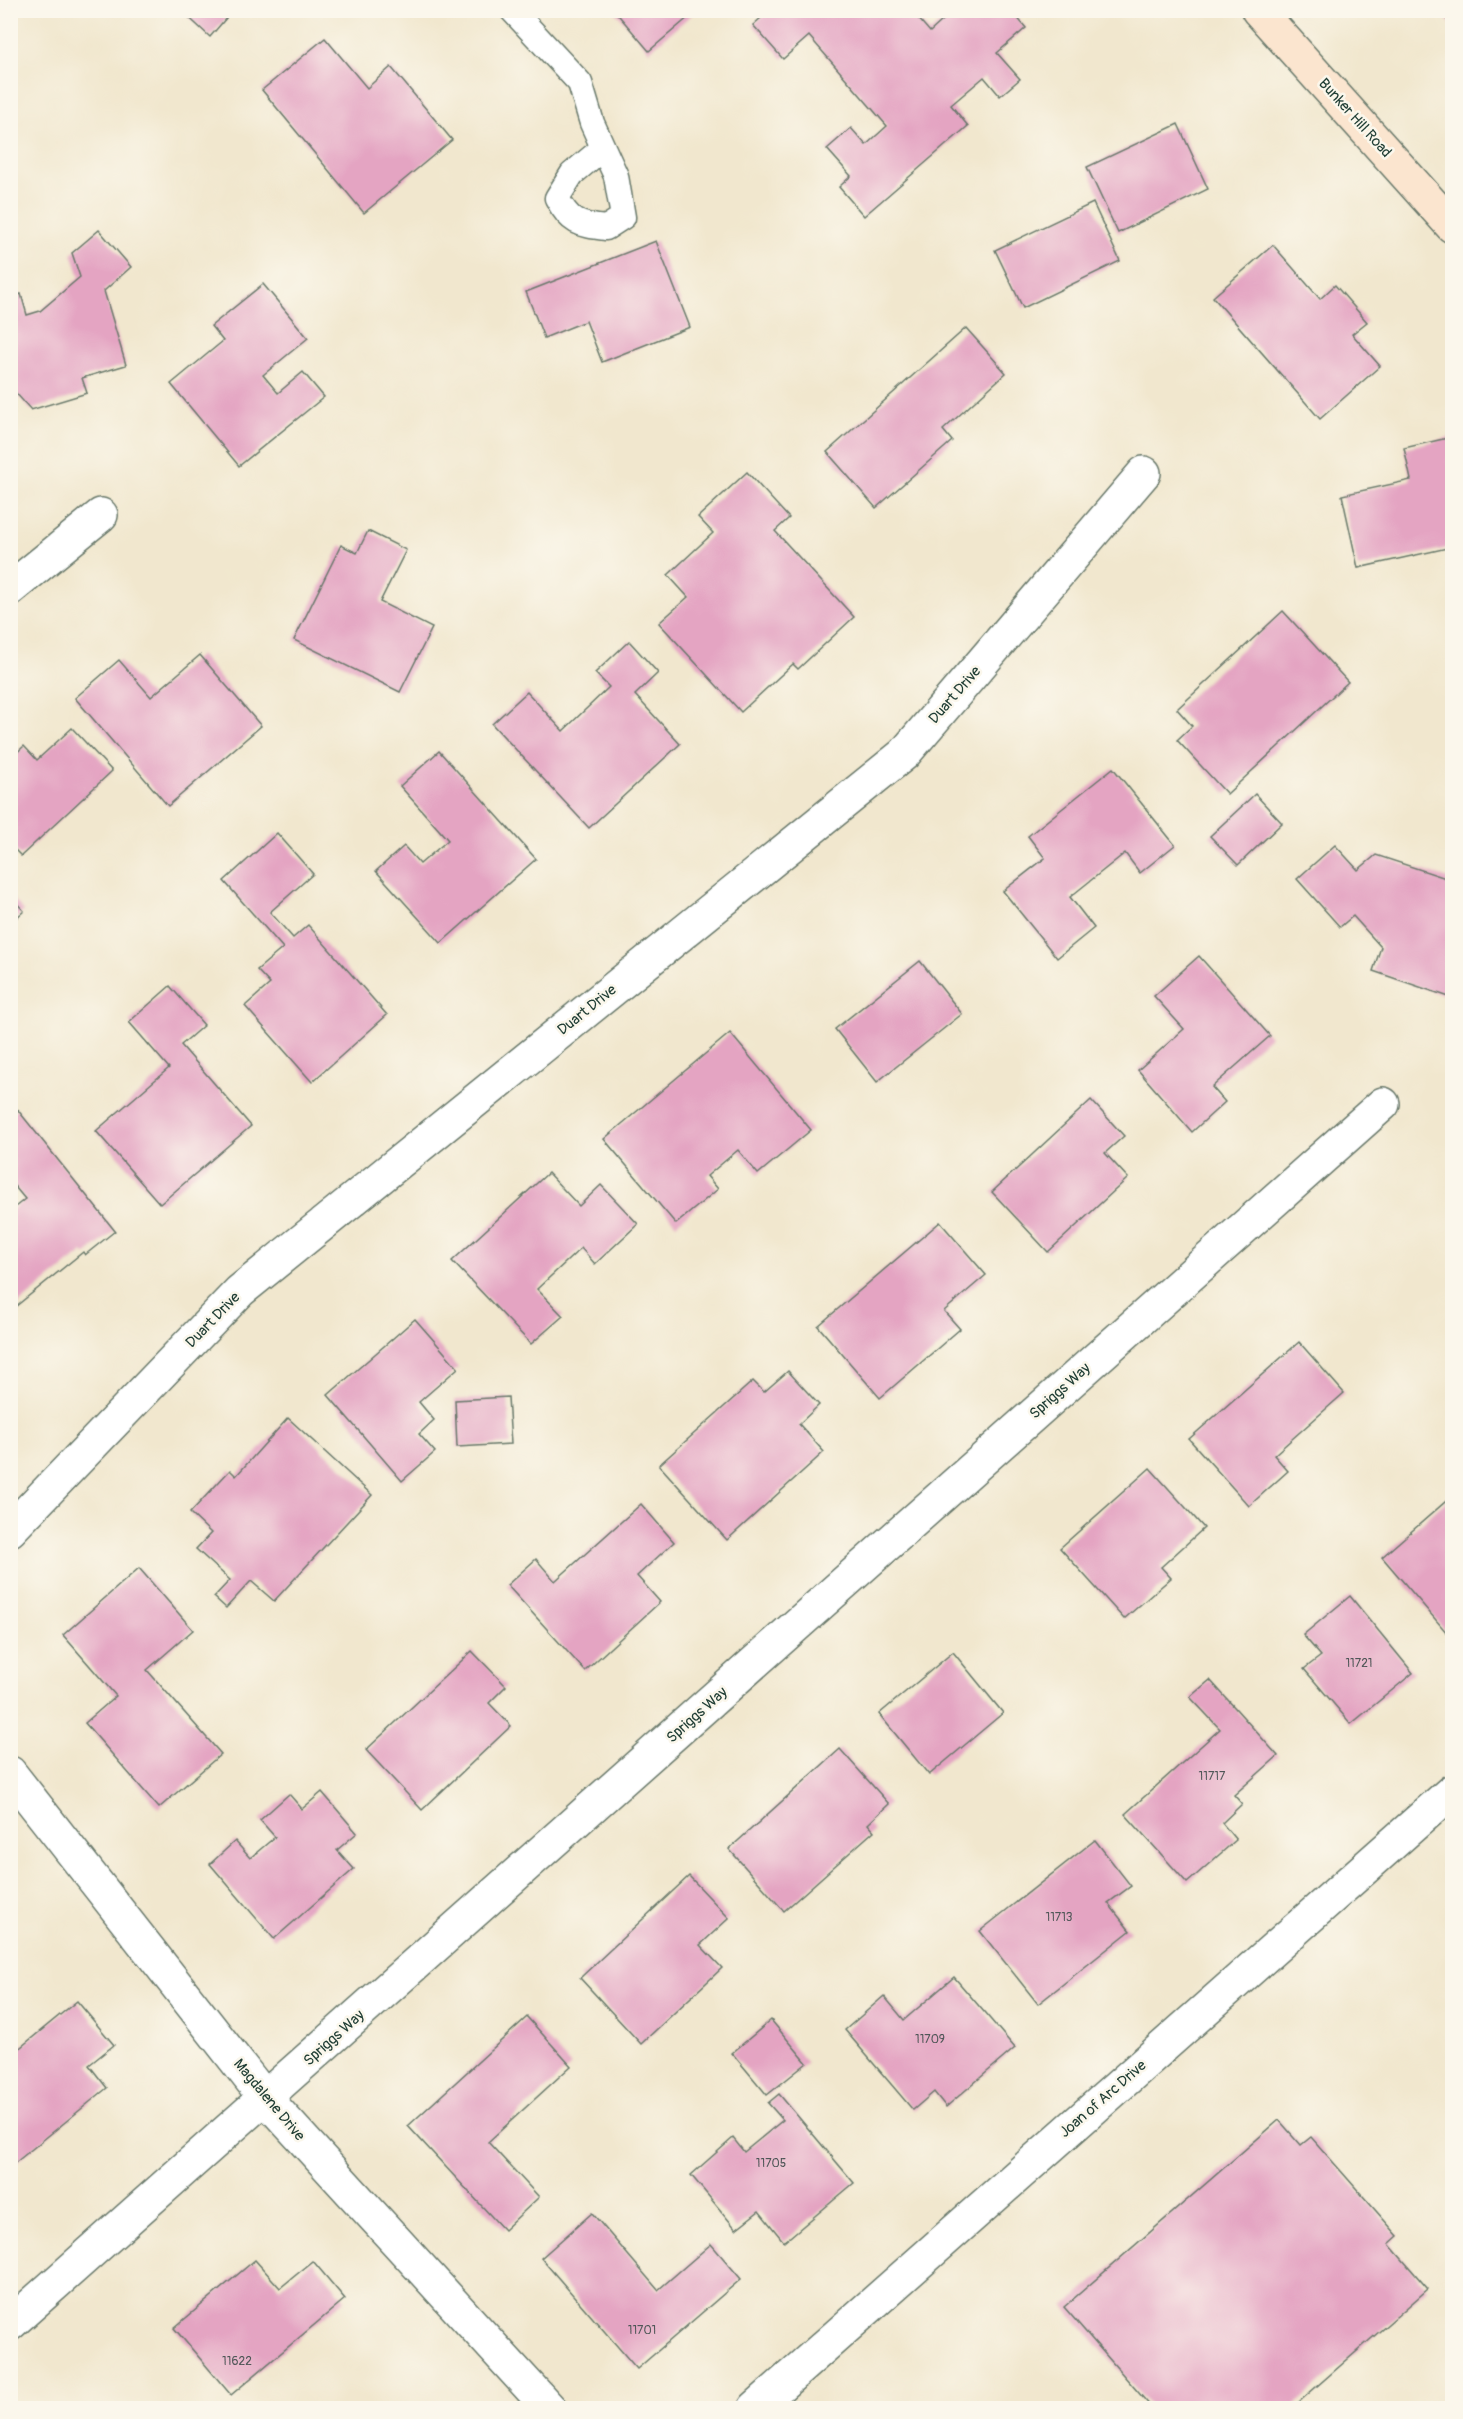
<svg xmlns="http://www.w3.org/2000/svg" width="1463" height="2419" font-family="Pangolin,sans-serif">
<rect width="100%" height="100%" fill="#fbf7ec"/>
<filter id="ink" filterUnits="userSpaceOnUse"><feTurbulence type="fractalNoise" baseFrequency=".0167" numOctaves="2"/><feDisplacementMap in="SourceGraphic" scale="12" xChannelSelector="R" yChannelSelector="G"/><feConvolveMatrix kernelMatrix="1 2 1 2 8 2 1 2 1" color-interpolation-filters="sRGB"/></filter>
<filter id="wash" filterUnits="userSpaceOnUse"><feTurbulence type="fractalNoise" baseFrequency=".008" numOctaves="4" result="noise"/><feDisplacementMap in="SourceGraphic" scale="24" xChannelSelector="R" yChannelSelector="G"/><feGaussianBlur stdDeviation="1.35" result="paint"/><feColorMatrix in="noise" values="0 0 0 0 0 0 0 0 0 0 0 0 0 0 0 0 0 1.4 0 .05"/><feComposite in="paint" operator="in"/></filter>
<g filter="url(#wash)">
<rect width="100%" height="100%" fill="#f1e7ce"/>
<g id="blocks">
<g fill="#e4a4c2">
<polygon points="181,10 233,10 210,37"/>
<polygon points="614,10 697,10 649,51"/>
<polygon points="770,10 911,10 930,32 954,10 1011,10 1026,28 997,53 1020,79 1000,96 984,77 951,105 968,126 864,216 839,187 851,176 827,149 851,128 866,145 887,126 809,36 783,59 753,25"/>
<polygon points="1439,10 1452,10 1452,25"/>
<polygon points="325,38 367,88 391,67 452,140 364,213 262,90"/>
<polygon points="1178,124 1208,189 1118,233 1087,167"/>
<polygon points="1093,203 1120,261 1023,308 995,250"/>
<polygon points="99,230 131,267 104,291 126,365 82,378 87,393 31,410 15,392 10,393 10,297 21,294 27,315 40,311 80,277 72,253"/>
<polygon points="656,241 690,327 602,362 586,321 544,338 526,292"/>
<polygon points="1273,245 1320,299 1335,285 1367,322 1352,334 1380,366 1320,419 1213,297"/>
<polygon points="263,284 308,338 263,375 278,393 303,372 324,397 239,466 171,384 223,341 211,326"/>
<polygon points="966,328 1006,373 943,430 952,441 876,508 827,452"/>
<polygon points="1452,437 1452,547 1358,568 1342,495 1411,480 1404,448"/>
<polygon points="747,472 789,518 775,531 854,617 798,669 793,664 741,712 659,623 688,597 668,575 713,533 698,517"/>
<polygon points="368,531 406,550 380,602 432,628 400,692 294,640 341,545 357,553"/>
<polygon points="1283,611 1348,682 1227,794 1177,740 1192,726 1177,709"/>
<polygon points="629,641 658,673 635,695 680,744 589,828 492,724 527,692 563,731 609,687 595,673"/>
<polygon points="200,655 261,726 168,806 75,698 119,660 151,697"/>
<polygon points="72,728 112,771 21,856 10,845 10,759 24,746 37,760"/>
<polygon points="439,751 536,859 441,943 376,871 404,846 420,864 448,840 400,786"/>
<polygon points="1113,768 1175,845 1140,873 1125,853 1070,897 1094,928 1057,958 1003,891 1045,858 1028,836"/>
<polygon points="1255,794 1282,823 1238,865 1210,836"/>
<polygon points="277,833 313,874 270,912 293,938 308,925 387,1015 312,1082 245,1006 270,984 257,970 283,948 224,881"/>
<polygon points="1335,845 1358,870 1376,855 1452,880 1452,998 1373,971 1381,947 1353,916 1340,927 1297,879"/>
<polygon points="10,896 24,911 10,923"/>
<polygon points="1199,956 1270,1036 1212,1087 1225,1102 1192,1132 1138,1070 1184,1029 1154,996"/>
<polygon points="920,961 962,1014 877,1082 835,1029"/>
<polygon points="170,986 204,1025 181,1045 251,1126 160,1204 96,1131 169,1068 129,1022"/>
<polygon points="730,1033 811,1130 758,1174 738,1150 707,1176 718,1189 676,1224 604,1139"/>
<polygon points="1091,1100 1124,1136 1105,1153 1128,1178 1048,1252 992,1192"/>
<polygon points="17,1109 115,1231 85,1255 83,1252 10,1311 10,1211 25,1199 10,1181 10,1114"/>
<polygon points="548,1173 579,1206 601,1185 638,1224 595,1264 581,1248 537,1289 563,1316 531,1344 452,1261"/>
<polygon points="940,1222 986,1275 944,1311 960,1329 880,1398 818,1326"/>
<polygon points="415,1319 458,1368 419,1402 434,1420 419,1434 435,1452 402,1481 328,1395"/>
<polygon points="1299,1342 1344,1393 1274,1455 1288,1471 1249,1506 1189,1439"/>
<polygon points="788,1371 819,1405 799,1424 824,1452 727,1540 659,1465 753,1381 764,1392"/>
<polygon points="508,1397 511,1444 457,1447 455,1400"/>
<polygon points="288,1418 372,1495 274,1601 251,1581 226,1608 214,1597 230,1580 196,1549 211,1533 190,1513 230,1470 236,1476"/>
<polygon points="1150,1468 1204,1528 1161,1567 1171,1578 1124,1619 1060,1548"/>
<polygon points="1452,1496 1452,1628 1447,1633 1382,1557"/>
<polygon points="641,1504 674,1542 637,1576 660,1602 585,1671 507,1585 536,1559 555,1581"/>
<polygon points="139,1568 193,1630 147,1670 221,1754 159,1808 85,1723 116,1696 63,1635"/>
<polygon points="1350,1596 1413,1673 1351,1724 1304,1669 1321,1656 1303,1635"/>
<polygon points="472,1651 506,1686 489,1703 511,1726 422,1810 366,1750"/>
<polygon points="953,1652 1003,1713 929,1775 879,1714"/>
<polygon points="1210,1680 1278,1756 1234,1795 1242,1804 1222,1823 1236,1840 1187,1883 1125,1814 1220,1729 1190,1697"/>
<polygon points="840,1749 889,1804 868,1824 874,1831 784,1911 729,1849"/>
<polygon points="322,1792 357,1833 337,1850 354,1869 274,1939 210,1864 235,1841 250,1858 275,1837 260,1820 289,1794 302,1809"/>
<polygon points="1095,1840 1131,1886 1108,1903 1130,1931 1038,2004 980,1931"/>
<polygon points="689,1876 729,1918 700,1945 722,1968 641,2044 580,1978"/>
<polygon points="954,1977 1015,2048 946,2107 934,2092 913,2110 845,2030 884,1996 904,2020"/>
<polygon points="77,2001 114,2045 89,2065 107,2088 10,2167 10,2056"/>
<polygon points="527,2017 571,2066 488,2142 539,2197 504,2230 408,2126"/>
<polygon points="771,2020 807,2063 767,2095 732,2053"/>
<polygon points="779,2094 854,2183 784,2242 759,2211 736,2229 691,2175 733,2138 744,2152 783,2120 768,2103"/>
<polygon points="1279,2120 1301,2145 1311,2137 1398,2236 1389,2244 1428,2289 1292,2408 1152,2408 1064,2307"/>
<polygon points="592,2213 658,2290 711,2244 741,2279 637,2369 541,2258"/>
<polygon points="255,2260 280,2288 313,2261 345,2299 231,2395 174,2328"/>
</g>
</g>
</g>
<g filter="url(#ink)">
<use href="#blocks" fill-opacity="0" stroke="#68786a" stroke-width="1.5"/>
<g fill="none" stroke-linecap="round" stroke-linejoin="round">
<g stroke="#68786a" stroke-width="27">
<path id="lane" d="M512,10l68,73 12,40 24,53 7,41 -17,11c-27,-3 -36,-5 -49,-30l15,-24 31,-26"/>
</g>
<g stroke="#68786a" stroke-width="36">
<g id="street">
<polyline points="10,589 101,515"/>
<polyline points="10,1530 240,1291 904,754 1144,473"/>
<polyline points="10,1773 266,2099 549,2408"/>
<polyline points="10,2324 1383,1104"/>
<polyline points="755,2408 1452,1791"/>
</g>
</g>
<g stroke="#68786a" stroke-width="36">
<polyline id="secondary" points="1258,10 1452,226"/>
</g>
<use href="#lane" stroke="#fff" stroke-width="24"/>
<use href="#street" stroke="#fff" stroke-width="33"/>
<use href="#secondary" stroke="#fbe5cf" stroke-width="33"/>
</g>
</g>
<g text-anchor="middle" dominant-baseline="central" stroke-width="5" stroke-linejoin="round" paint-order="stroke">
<g font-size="12" fill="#505758">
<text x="1359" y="1663">11721</text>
<text x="1212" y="1776">11717</text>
<text x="1059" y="1917">11713</text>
<text x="930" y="2039">11709</text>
<text x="771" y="2163">11705</text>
<text x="642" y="2330">11701</text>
<text x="237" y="2361">11622</text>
</g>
<g font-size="15" fill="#1f3d34" stroke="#fbf7ec">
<text transform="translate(1355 118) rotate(48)">Bunker Hill Road</text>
<text transform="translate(955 695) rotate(-49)">Duart Drive</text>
<text transform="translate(587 1010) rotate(-39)">Duart Drive</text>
<text transform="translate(213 1320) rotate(-46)">Duart Drive</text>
<text transform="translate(1060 1391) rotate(-42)">Spriggs Way</text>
<text transform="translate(697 1715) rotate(-42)">Spriggs Way</text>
<text transform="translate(334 2038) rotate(-42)">Spriggs Way</text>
<text transform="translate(1103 2099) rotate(-41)">Joan of Arc Drive</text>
<text transform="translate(269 2100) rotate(50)">Magdalene Drive</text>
</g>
</g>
<rect width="1463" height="2419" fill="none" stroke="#fbf7ec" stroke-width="36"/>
</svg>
